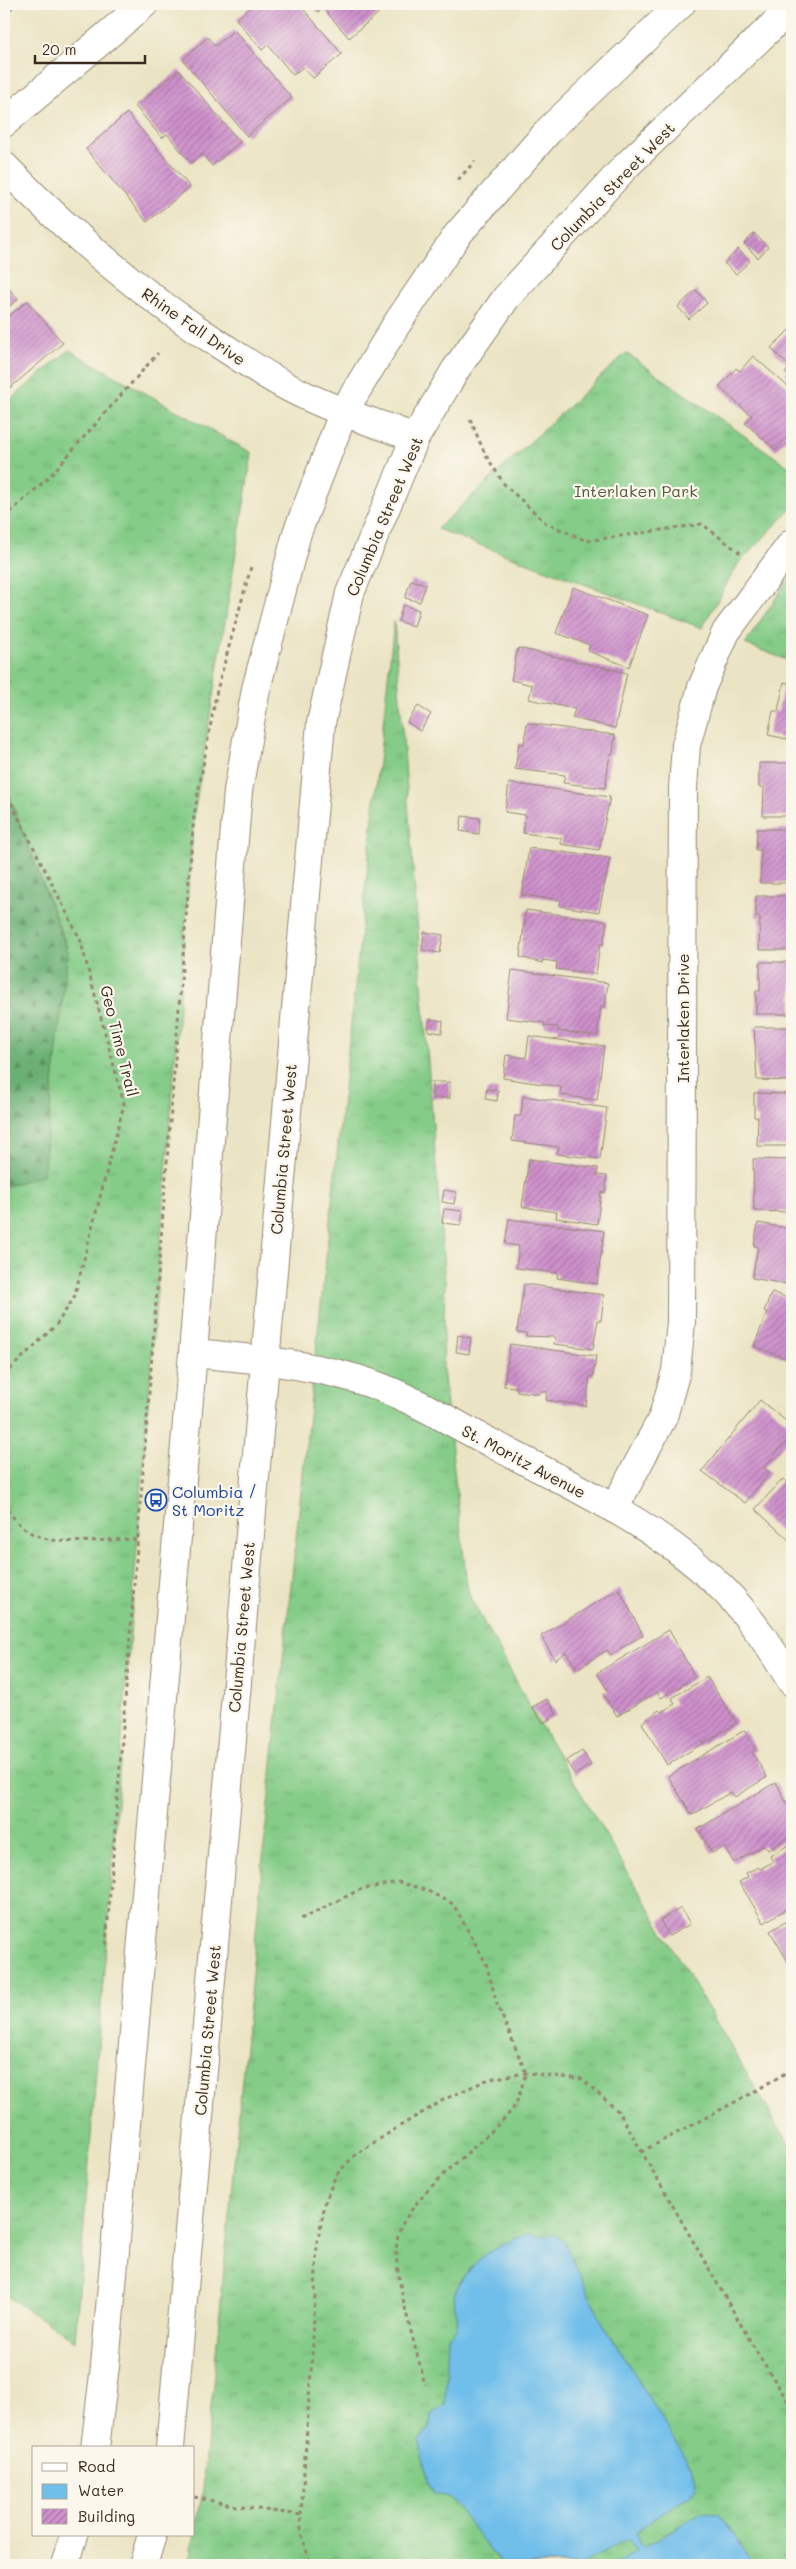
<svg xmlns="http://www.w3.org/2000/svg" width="796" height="2569" font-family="Mali,sans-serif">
<defs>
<pattern id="grass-tufts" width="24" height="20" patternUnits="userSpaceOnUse" patternTransform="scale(1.25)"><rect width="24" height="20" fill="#84cc87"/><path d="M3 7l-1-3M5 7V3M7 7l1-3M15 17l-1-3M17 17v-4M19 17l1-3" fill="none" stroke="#73af74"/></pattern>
<pattern id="forest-firs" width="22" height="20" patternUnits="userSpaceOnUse" patternTransform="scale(1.25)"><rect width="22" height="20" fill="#6bb074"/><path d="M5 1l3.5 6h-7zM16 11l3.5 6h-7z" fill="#598f5f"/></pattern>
<pattern id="building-hatch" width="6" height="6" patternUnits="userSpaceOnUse" patternTransform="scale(1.25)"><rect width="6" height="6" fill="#ce90cc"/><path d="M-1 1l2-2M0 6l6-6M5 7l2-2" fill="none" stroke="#a876a5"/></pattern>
</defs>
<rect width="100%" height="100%" fill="#fbf7ec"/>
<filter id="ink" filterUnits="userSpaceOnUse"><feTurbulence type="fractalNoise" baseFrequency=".02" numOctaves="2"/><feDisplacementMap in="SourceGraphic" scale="10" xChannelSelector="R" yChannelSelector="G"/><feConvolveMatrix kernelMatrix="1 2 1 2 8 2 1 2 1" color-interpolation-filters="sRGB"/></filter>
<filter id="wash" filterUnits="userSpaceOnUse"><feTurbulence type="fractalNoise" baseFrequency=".0096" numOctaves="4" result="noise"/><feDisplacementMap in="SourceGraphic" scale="20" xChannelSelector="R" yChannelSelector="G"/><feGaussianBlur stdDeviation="1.12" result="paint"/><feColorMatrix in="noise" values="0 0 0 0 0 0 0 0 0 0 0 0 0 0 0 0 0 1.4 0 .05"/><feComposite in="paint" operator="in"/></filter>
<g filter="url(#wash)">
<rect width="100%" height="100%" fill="#ebe4c4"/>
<g fill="url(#grass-tufts)" stroke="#607b52">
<polygon points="69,350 252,453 194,815 75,2341 4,2294 4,842 67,947 4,782 4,405"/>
<polygon points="626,353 792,469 792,508 738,564 702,628 437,529"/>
<polygon points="792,574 792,662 745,644"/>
<polygon points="394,621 445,1282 443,1369 467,1586 471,1599 537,1719 792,2150 792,2565 189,2565 203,2490 272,1763"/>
</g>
<polygon fill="url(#forest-firs)" stroke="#536d49" points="4,782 68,951 43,1175 4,1187"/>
<path fill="#70beea" stroke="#567484" d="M531,2233l8,3 18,-1 7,7 38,80 89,144 6,22 -6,8 -31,18 -25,19 9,14 58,-35 17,1 35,52h-139l22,-14 -9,-13 -47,27h-79l-53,-68 -15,-3 -7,-15 -8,-39 11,-12 1,-14 14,-8 3,-70c20,-11 1,-30 8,-46 15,-31 44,-47 75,-57z"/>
<g id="blocks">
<g fill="url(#building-hatch)">
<polygon points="4,4 9,4 13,8 4,16"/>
<polygon points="254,4 299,4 342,54 313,78 303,67 293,75 268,45 262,50 236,19"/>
<polygon points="310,4 387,4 388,5 349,38 323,8 318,12"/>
<polygon points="234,30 292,98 247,136 183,60 208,37 215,46"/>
<polygon points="179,70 240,142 212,166 202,154 191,163 167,134 162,138 135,106"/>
<polygon points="127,113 190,187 147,222 86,149"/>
<polygon points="754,233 768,247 758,258 744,244"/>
<polygon points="738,249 750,261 736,274 724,263"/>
<polygon points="4,283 18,299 4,311"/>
<polygon points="696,290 707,303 689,319 678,307"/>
<polygon points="27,301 63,343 4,393 4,320"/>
<polygon points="792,327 792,380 785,373 790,367 771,348"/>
<polygon points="753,356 792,390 792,432 776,450 745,423 752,416 719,387 736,368 740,371"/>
<polygon points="411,580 426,584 420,602 405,598"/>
<polygon points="573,587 648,615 629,667 588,651 590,645 556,633"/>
<polygon points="403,605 419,610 414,627 398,621"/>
<polygon points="518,648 627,673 615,728 572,718 575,709 529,699 532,685 511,680"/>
<polygon points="784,682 792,684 792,740 768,735 773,711 778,711"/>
<polygon points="418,706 431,714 420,731 407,722"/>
<polygon points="527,723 615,735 613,754 610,754 605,788 563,783 565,775 515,769 519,743 524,744"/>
<polygon points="759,763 792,763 792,816 763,816 764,787 759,787"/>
<polygon points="509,783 610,797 599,850 561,844 561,838 523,833 525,815 505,812"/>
<polygon points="462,816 480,818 479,834 460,831"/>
<polygon points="757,829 792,829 792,883 760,883 761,850 756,850"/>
<polygon points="529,848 610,858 599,912 560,906 561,900 522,895"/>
<polygon points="756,896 792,896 792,950 759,950 760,917 756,917"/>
<polygon points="526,910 607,921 603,944 600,944 596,974 556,969 557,962 543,960 542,963 520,957"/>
<polygon points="424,932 443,935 440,953 422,950"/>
<polygon points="760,962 792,962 792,1014 756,1014 756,991 760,991"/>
<polygon points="512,970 608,983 605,1007 601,1006 597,1036 558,1031 558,1027 544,1026 545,1023 506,1018"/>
<polygon points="430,1019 443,1021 442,1033 428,1031"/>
<polygon points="754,1027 792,1027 792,1081 757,1080"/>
<polygon points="529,1036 604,1046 597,1100 560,1095 561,1087 503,1078 506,1055 526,1058"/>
<rect x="432" y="1082" width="18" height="16"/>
<polygon points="487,1089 498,1090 497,1101 485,1099"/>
<polygon points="754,1093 792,1094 792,1146 757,1146 758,1117 754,1117"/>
<polygon points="523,1096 607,1108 600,1159 557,1154 559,1147 512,1141 515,1116 521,1116"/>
<polygon points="529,1159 598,1168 597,1175 607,1176 605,1193 601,1192 597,1224 556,1218 557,1212 522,1207"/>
<polygon points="753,1159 792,1160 792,1212 754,1211"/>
<polygon points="444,1190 456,1192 454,1204 442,1202"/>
<polygon points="444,1209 463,1211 461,1225 442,1223"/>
<polygon points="509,1219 604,1231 597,1284 557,1278 558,1273 516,1268 519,1246 505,1244"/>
<polygon points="758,1223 792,1229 792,1285 752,1278 758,1247 754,1246"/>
<polygon points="524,1284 604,1295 601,1321 598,1320 593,1349 554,1344 555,1337 526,1336 526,1333 517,1332"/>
<polygon points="772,1292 792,1300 792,1355 790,1360 754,1346 767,1312 764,1311"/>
<polygon points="458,1335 471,1338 469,1354 456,1352"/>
<polygon points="510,1344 596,1356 593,1377 590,1376 586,1406 546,1400 547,1392 540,1391 539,1394 517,1391 517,1387 504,1386"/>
<polygon points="760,1400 792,1426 792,1434 764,1468 770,1472 745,1503 702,1471"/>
<polygon points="792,1478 792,1543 755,1509 783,1479 788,1483"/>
<polygon points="619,1589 643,1635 610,1655 607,1650 577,1669 566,1652 555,1660 541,1636"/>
<polygon points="669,1630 695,1677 661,1698 657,1692 617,1716 603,1694 608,1691 597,1673"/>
<polygon points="707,1677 737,1723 667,1765 642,1723 659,1710 661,1712 675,1704 672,1698"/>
<polygon points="547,1699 557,1715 543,1723 532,1707"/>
<polygon points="745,1730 756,1750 752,1752 767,1777 735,1797 731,1792 692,1815 668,1776"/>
<polygon points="582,1751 591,1765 575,1775 566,1761"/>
<polygon points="776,1782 792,1814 792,1835 768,1850 764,1845 734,1863 724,1847 712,1853 698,1829"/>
<polygon points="792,1843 792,1905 764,1923 739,1882 748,1877 746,1873 758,1867 760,1869 773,1862 770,1856"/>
<polygon points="681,1908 690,1924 669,1936 660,1920"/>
<polygon points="792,1918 792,1968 770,1931"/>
</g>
</g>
</g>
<g filter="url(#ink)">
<use href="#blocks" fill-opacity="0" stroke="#938771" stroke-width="1"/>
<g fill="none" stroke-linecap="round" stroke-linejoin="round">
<g stroke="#938771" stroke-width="30">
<g id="street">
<polyline points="4,123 144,4"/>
<path d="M4,166c68,70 138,129 221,182 26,17 52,35 81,48 35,17 73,28 109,42"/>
<path d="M193,1353c55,5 110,10 164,26 47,14 92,42 136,65 80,43 167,81 232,147 26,27 47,59 67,91"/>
<polyline points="614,1509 663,1417 676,1371 681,1322 683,788 686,745 702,687 726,632 792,543"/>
</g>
</g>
<g stroke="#938771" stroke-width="30">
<g id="secondary">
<polyline points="95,2448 105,2366 193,1353 238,791 256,689 297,533 344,411 396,325 458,234 551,128 681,4"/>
<polyline points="170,2448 321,723 350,593 415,438 456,369 506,298 625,167 792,7"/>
<polyline points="65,2565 74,2535"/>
<polyline points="143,2565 152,2535"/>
</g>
</g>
<g stroke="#938771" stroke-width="3" stroke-dasharray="4 4" stroke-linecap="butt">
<polyline points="458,180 475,161"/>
<polyline points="470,419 485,454 504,484 546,523 587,541 702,524 743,555"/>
<polyline points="4,518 49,477 158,353"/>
<polyline points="4,789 80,939 124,1104 74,1298 56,1325 4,1375"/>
<path d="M4,1502c27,58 86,34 135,38"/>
<path d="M301,1919l58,-29 39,-8 28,8 27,14 33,59 11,41 29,69c-4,11 -7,29 -15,38 -27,33 -109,88 -114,130 -5,33 20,109 28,144"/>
<polyline points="106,1945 194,815 217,690 251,567"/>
<polyline points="641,2152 752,2093 792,2069"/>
<polyline points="194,2497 242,2507 301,2515 301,2533 311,2565"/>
<polyline points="301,2515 313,2342 317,2244 326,2199 336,2175 355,2155 395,2129 445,2099 489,2079 526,2073 582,2079 619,2112 752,2344 792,2408"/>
</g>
<use href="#street" stroke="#fff" stroke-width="28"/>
<use href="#secondary" stroke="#fff" stroke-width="28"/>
</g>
</g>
<defs>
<g id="bus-ring" transform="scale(1.125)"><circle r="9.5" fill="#fbf7ec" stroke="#1a4fb4" stroke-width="1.5"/><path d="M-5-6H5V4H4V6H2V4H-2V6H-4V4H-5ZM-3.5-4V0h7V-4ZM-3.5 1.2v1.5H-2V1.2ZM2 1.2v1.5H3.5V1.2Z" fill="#1a4fb4"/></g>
</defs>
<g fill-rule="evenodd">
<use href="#bus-ring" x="156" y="1500"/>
</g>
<g text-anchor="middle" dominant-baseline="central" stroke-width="4.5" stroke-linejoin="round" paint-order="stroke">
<g font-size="16" fill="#3b2a1e" stroke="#fbf7ec">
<text transform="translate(612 186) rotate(-46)">Columbia Street West</text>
<text transform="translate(194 326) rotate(35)">Rhine Fall Drive</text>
<text transform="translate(384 516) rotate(-67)">Columbia Street West</text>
<text transform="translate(682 1018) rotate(-90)">Interlaken Drive</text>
<text transform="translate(120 1041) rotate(76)">Geo Time Trail</text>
<text transform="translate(283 1149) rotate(-85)">Columbia Street West</text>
<text transform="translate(524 1461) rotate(28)">St. Moritz Avenue</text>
<text transform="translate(241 1627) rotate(-85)">Columbia Street West</text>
<text transform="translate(207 2030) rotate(-85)">Columbia Street West</text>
</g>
<g font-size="16" fill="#515b3e" stroke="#fbf7ec">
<text x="636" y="490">Interlaken Park</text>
</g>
<g font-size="16" fill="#164399" stroke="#fbf7ec" text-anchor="start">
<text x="172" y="1491">Columbia /<tspan x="172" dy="18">St Moritz</tspan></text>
</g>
</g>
<rect width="796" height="2569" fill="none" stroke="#fbf7ec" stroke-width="20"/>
<rect x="32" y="2446" width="162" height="90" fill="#fbf7ec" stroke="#aea59a"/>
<rect x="42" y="2463" width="25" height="8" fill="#ffffff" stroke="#aea59a"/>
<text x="78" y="2472" font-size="15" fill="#3b2a1e">Road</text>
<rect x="42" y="2484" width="25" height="15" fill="#70beea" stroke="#aea59a"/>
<text x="78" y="2496" font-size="15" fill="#3b2a1e">Water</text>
<rect x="42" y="2509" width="25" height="15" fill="url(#building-hatch)" stroke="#aea59a"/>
<text x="78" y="2522" font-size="15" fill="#3b2a1e">Building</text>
<path d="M35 55v8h110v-8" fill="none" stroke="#3b2a1e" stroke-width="2.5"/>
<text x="42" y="55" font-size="15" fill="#3b2a1e" stroke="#fbf7ec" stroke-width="4" paint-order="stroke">20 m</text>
</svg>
